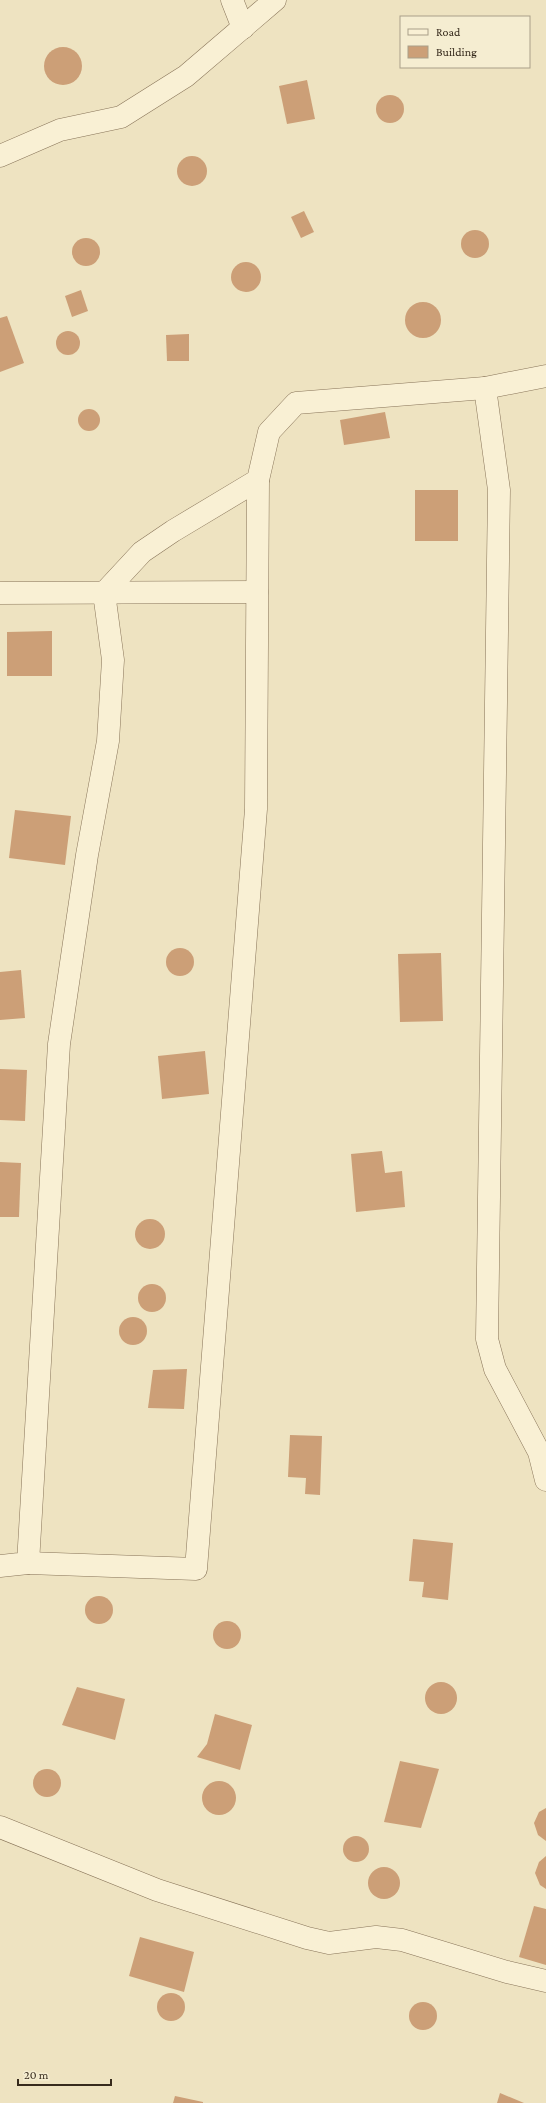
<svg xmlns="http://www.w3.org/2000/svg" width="546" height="2103" font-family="'Crimson Pro',serif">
<rect width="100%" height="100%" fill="#eee3c1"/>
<g fill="#cc9f77">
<circle cx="63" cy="66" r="19"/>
<polygon points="307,80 315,119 287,124 279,86"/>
<circle cx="390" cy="109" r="14"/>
<circle cx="192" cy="171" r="15"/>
<polygon points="304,211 314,232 301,238 291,217"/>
<circle cx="475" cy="244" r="14"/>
<circle cx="86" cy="252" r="14"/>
<circle cx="246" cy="277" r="15"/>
<polygon points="81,290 88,311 72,317 65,296"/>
<circle cx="423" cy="320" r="18"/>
<polygon points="7,316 24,363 0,372 0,318"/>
<circle cx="68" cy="343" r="12"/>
<polygon points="189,334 189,361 167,361 166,335"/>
<circle cx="89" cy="420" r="11"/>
<polygon points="385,412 390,438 344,445 340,420"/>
<rect x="415" y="490" width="43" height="51"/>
<polygon points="52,631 52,676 7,676 7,632"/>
<polygon points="15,810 71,816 65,865 9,858"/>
<circle cx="180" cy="962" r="14"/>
<polygon points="441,953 443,1021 400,1022 398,954"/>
<polygon points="21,970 25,1018 0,1020 0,972"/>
<polygon points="205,1051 209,1094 162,1099 158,1056"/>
<polygon points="0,1069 27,1070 25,1121 0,1120"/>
<polygon points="382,1151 385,1173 402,1171 405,1207 356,1212 351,1154"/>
<polygon points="0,1162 21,1163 19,1217 0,1217"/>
<circle cx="150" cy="1234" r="15"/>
<circle cx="152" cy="1298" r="14"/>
<circle cx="133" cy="1331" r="14"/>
<polygon points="187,1369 184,1409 148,1408 153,1370"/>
<polygon points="290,1435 322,1436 320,1495 305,1494 306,1478 288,1477"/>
<polygon points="413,1539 453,1543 448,1600 422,1597 424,1582 409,1581"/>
<circle cx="99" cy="1610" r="14"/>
<circle cx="227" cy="1635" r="14"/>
<circle cx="441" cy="1698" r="16"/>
<polygon points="77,1687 125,1699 115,1740 62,1725"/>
<polygon points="215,1714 252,1725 240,1770 197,1757 207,1744"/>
<polygon points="400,1761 439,1769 421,1828 384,1822"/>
<circle cx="47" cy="1783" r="14"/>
<circle cx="219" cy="1798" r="17"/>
<polygon points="546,1808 546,1841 538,1835 534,1823 539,1812"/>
<circle cx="356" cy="1849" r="13"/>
<polygon points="546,1856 546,1889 540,1885 535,1873 539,1862"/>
<circle cx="384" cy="1883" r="16"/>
<polygon points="534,1906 546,1909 546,1965 519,1957"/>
<polygon points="140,1937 194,1952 184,1992 129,1976"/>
<circle cx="171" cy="2007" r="14"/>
<circle cx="423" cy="2016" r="14"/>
<polygon points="500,2093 524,2103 497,2103"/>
<polygon points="175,2096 203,2102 203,2103 173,2103"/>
</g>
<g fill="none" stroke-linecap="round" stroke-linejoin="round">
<g stroke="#887459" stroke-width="23">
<g id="minor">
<polyline points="232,0 243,28"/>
<polyline points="0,156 60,130 121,117 186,76 275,0"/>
<polyline points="485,388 499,490 487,1339 495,1369 539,1452 546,1480"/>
<polyline points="0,593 257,592"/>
<polyline points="104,593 142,552 173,531 258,480 269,432 296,403 485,388 546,376"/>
<polyline points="28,1563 196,1569 256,809 258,480"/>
<polyline points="0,1566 28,1563 59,1044 87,855 108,741 113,660 104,593"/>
<polyline points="0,1827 157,1890 307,1938 329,1943 376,1937 402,1940 507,1972 546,1981"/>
</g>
</g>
<use href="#minor" stroke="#f9f0d4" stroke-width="22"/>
</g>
<rect x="400" y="16" width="130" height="52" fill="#f5edd1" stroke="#a99f89"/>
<rect x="408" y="29" width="20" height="6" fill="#f9f0d4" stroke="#a99f89"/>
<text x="436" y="36" font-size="12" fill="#372b1d">Road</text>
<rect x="408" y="46" width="20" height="12" fill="#cc9f77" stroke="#a99f89"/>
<text x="436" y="56" font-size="12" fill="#372b1d">Building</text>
<path d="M18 2079v6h93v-6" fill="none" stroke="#372b1d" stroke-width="2"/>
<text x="24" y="2079" font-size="12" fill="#372b1d" stroke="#f5edd1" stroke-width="3" paint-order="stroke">20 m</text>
</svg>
